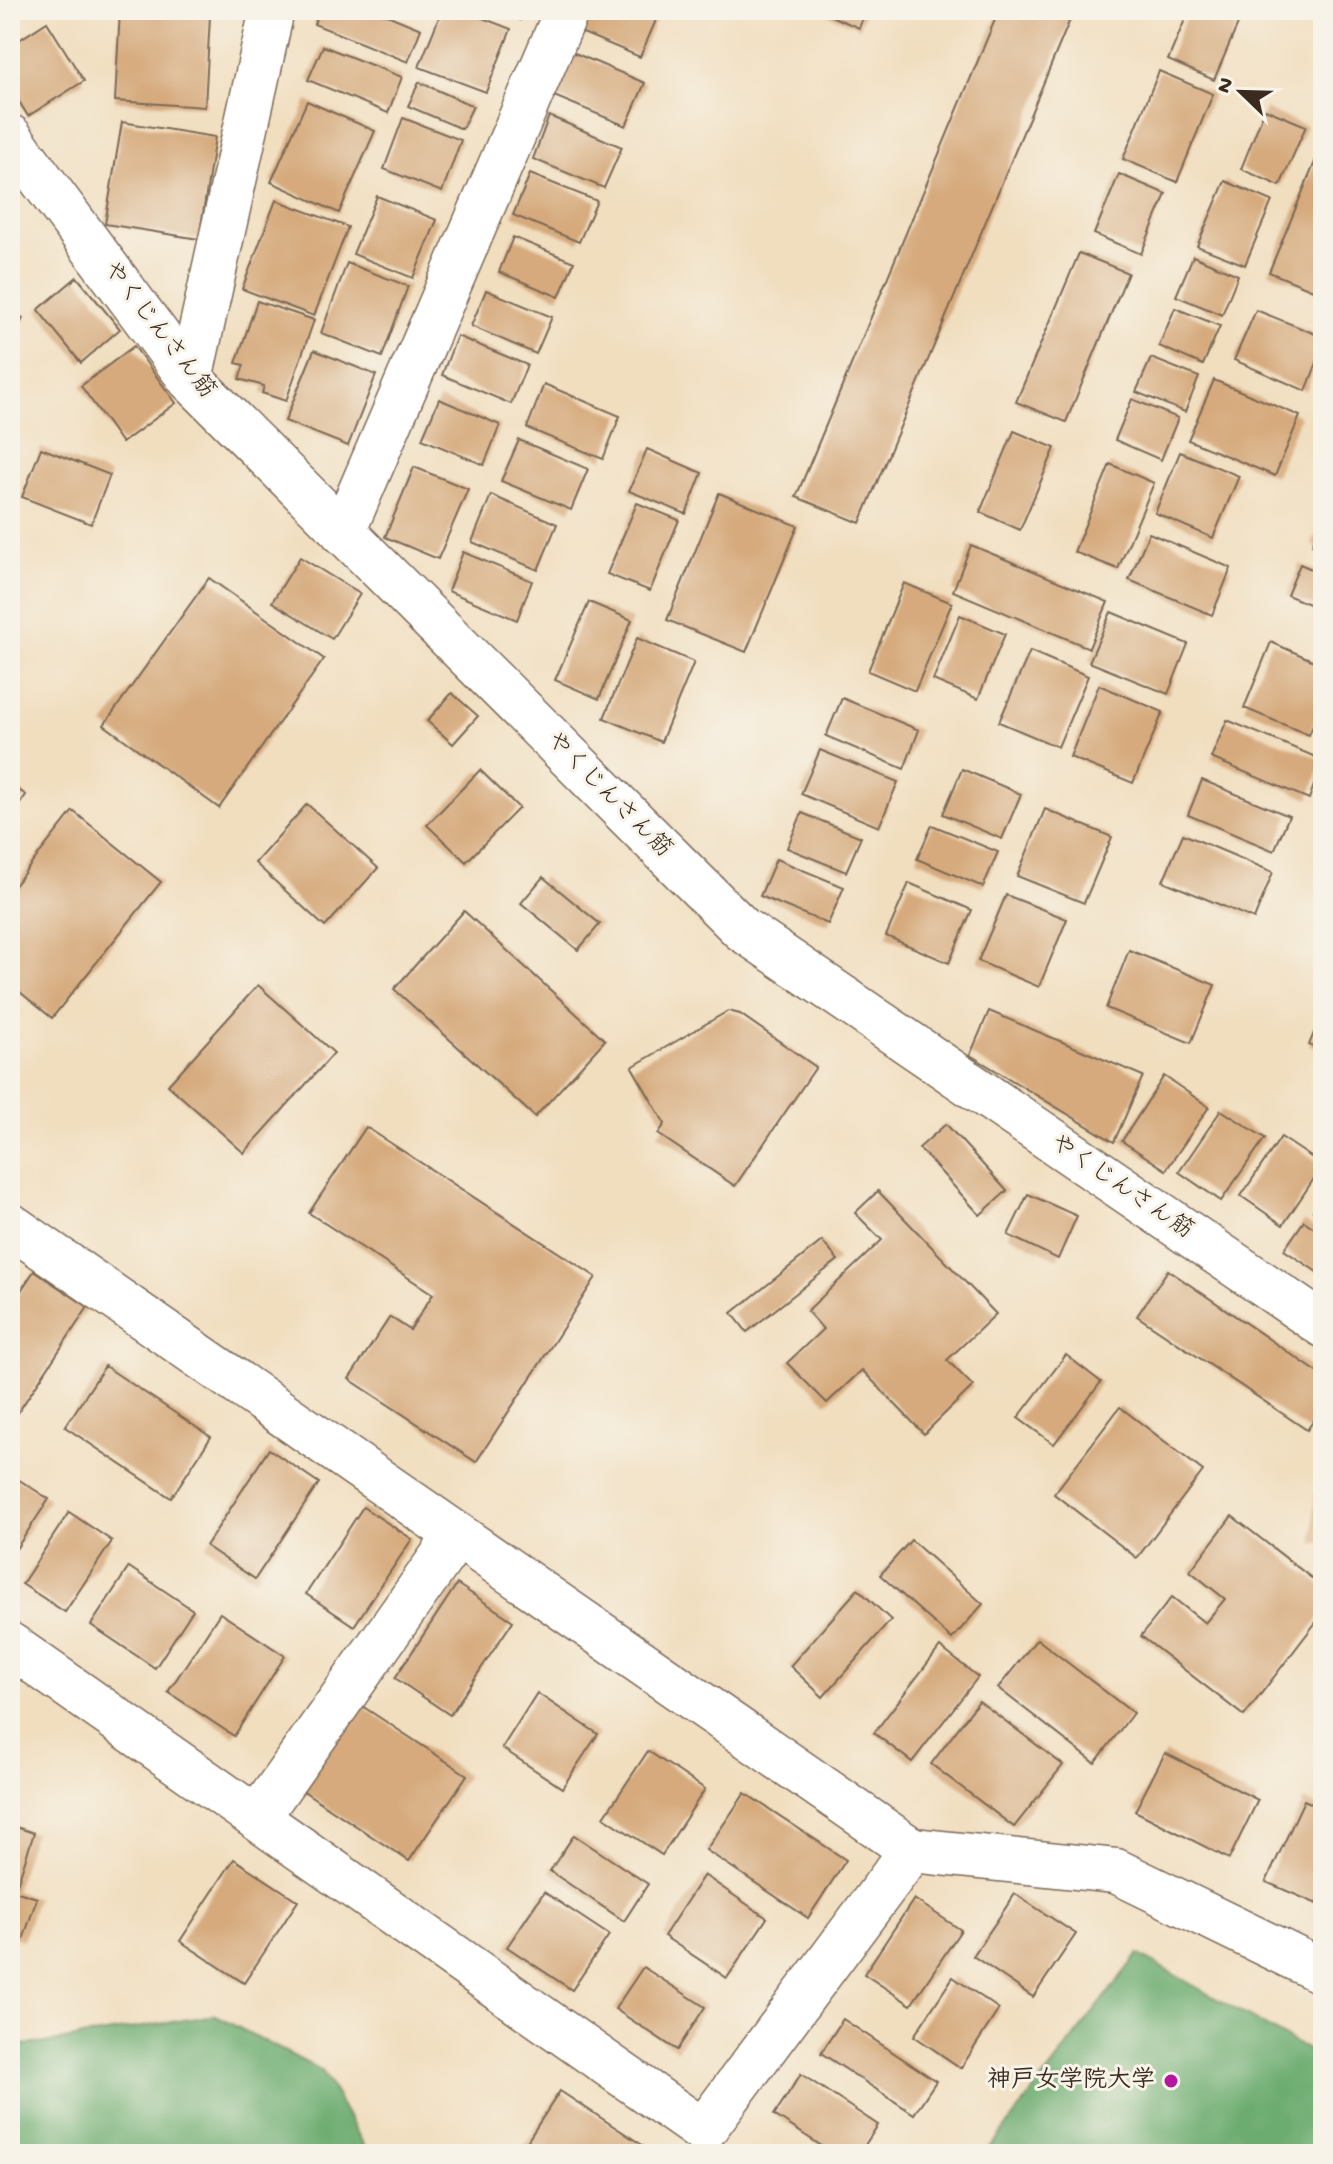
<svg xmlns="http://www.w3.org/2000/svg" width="1333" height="2164" font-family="'Gochi Hand','Klee One',sans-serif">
<rect width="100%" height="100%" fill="#f7f3e8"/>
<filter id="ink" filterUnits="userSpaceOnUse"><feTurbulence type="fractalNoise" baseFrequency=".0125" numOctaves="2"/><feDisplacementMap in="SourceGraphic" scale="16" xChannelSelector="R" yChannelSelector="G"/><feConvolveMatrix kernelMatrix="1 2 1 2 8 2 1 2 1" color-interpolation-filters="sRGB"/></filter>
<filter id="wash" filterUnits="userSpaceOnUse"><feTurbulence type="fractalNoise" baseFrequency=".006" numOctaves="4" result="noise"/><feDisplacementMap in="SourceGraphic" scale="32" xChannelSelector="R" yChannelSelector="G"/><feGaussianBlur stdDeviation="1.8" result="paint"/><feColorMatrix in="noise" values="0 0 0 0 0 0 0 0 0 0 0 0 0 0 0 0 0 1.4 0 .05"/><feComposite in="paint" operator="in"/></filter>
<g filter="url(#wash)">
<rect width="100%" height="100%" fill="#f1debf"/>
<g fill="#6cac6f" stroke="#546b46" stroke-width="2">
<polygon points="1138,1954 1323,2059 1323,2154 982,2154 996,2140"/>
<polygon points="214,2015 322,2071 369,2154 10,2154 10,2046 46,2043"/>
</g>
<g id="blocks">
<g fill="#d6aa7d">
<polygon points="320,10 375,10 421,29 408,62 314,24"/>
<polygon points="442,10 462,10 511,29 486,92 419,67"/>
<polygon points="494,10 524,10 520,20"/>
<polygon points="587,10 638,10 657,18 640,57 578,31"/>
<polygon points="817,10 866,10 859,28"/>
<polygon points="999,10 1074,10 860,523 796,497"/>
<polygon points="1189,10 1244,10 1214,80 1168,60"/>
<polygon points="120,11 210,16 205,107 115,101"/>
<polygon points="47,22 84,81 28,116 10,87 10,46"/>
<polygon points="323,46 402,77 388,113 308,80"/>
<polygon points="572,52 645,83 626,126 554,96"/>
<polygon points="1159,71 1213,94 1177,182 1123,159"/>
<polygon points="419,82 473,106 462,129 408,106"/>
<polygon points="307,101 375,131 339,213 271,182"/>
<polygon points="1265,109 1306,126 1280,186 1241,169"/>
<polygon points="549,116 622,147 604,188 533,159"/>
<polygon points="403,118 461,140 442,192 384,169"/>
<polygon points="122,122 215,137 199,239 105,224"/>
<polygon points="1323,143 1323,294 1269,272"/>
<polygon points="530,174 597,201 579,242 513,215"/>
<polygon points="1119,174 1166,194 1141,254 1094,234"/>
<polygon points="1225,181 1272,201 1245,265 1197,246"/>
<polygon points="377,196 437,220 413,278 353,254"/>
<polygon points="276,200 348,227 314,316 242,289"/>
<polygon points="513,237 574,262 559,297 499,272"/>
<polygon points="1079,253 1128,273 1066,422 1016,402"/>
<polygon points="1193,256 1238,275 1222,315 1176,296"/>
<polygon points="347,263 408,286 382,357 321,333"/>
<polygon points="77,277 120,329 81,363 38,310"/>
<polygon points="486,290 552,317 536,354 471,326"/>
<polygon points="257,301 314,320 286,401 262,393 264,386 239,379 244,365 236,363"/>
<polygon points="1175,308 1220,326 1203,365 1159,346"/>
<polygon points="1256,310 1323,337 1323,347 1306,391 1234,360"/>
<polygon points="10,312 23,318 10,347"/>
<polygon points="457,336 527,365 511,404 442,375"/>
<polygon points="134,346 176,403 122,443 81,386"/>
<polygon points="314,350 376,375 348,446 285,421"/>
<polygon points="1151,358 1199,377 1185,412 1136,392"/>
<polygon points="1214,380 1300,416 1275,476 1188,440"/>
<polygon points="544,384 620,416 603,459 527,428"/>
<polygon points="439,399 500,425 484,465 422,439"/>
<polygon points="1132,399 1178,418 1161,460 1115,440"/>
<polygon points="1014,431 1055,448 1020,530 980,512"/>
<polygon points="519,440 588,469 571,510 501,481"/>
<polygon points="41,448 110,475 91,524 22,497"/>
<polygon points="647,449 702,473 686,514 629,491"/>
<polygon points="1180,452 1239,476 1213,538 1155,513"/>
<polygon points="1110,464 1154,483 1118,569 1074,552"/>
<polygon points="414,467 468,489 438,559 385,537"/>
<polygon points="719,493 798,526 746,652 667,620"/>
<polygon points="491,495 557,524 538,570 472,542"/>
<polygon points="637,503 679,520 650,591 607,574"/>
<polygon points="1323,518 1323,550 1312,545"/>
<polygon points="1149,533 1231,568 1212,615 1129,580"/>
<polygon points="971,545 1108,602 1089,648 953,591"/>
<polygon points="463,552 532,581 517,620 448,591"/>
<polygon points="300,557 360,594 332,639 272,602"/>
<polygon points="1300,564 1323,574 1323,610 1287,595"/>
<polygon points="209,578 324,659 219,808 104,725"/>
<polygon points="904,583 952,603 915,691 868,671"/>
<polygon points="589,602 632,620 599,699 555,680"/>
<polygon points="1111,612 1188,644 1168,694 1089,662"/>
<polygon points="960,615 1005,634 978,699 933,680"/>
<polygon points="637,638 694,662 661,742 604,718"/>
<polygon points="1271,642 1323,665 1323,703 1309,735 1244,708"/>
<polygon points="1030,651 1088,676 1058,747 999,722"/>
<polygon points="1099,685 1163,712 1133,783 1070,757"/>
<polygon points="452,693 478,716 453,744 427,721"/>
<polygon points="842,698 919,730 904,769 826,736"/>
<polygon points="1227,720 1323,760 1309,799 1211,758"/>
<polygon points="820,750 898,782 879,827 801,794"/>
<polygon points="962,769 1021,794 1002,839 943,814"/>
<polygon points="480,770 519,808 466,862 427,825"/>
<polygon points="1202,780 1289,816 1274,851 1188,815"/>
<polygon points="10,784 26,795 10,818"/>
<polygon points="307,804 378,868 325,927 255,863"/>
<polygon points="1045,809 1112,837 1084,903 1017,876"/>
<polygon points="73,811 161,882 52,1018 10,984 10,891"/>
<polygon points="802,813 861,837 846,872 787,848"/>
<polygon points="932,825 998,852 983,887 917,859"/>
<polygon points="1183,834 1273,872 1254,919 1163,881"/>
<polygon points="776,859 844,887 828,924 760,896"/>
<polygon points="543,877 600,924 578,950 521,903"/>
<polygon points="909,883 972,910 949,963 886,936"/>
<polygon points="1006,895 1067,919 1039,987 978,961"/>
<polygon points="464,911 605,1040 535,1117 394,989"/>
<polygon points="1129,950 1215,985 1191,1043 1106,1008"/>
<polygon points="258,985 334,1053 244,1153 168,1085"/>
<polygon points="728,1011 740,1014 816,1067 735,1186 658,1134 665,1124 632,1067"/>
<polygon points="989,1011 1143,1076 1114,1142 970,1055"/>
<polygon points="1323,1011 1323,1051 1309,1045"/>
<polygon points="1164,1076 1209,1107 1166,1170 1122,1141"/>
<polygon points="1221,1110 1265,1138 1221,1201 1179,1172"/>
<polygon points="946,1124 1007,1191 980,1215 919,1148"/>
<polygon points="366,1127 596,1277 476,1462 349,1379 390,1317 410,1330 433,1294 309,1213"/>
<polygon points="1281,1137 1323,1165 1283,1225 1241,1196"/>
<polygon points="878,1191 996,1314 947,1360 973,1386 924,1434 862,1370 827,1403 787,1363 823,1329 807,1311 882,1240 855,1213"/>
<polygon points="1028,1194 1077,1216 1058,1259 1008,1235"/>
<polygon points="1323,1195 1323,1218 1313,1211"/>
<polygon points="1304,1221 1323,1234 1323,1276 1284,1250"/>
<polygon points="822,1241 838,1260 747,1332 732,1313"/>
<polygon points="1168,1270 1323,1376 1323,1407 1307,1430 1137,1316"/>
<polygon points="34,1271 88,1307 17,1414 10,1409 10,1307"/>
<polygon points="1066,1355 1101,1382 1054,1444 1018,1418"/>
<polygon points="105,1366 211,1437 171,1498 65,1427"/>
<polygon points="1120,1407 1203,1471 1137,1558 1054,1494"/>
<polygon points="269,1449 319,1483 255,1579 206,1546"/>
<polygon points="10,1474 49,1499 10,1558"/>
<polygon points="1315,1491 1323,1491 1323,1543 1313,1543"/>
<polygon points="363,1507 412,1539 354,1626 306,1594"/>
<polygon points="69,1512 112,1541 65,1612 22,1584"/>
<polygon points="1232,1516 1323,1587 1323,1613 1244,1716 1141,1636 1172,1597 1205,1623 1225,1599 1190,1571"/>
<polygon points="911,1540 983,1604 952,1639 880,1575"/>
<polygon points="129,1567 193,1610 155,1668 91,1625"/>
<polygon points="457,1584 513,1621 450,1715 395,1678"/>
<polygon points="858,1589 891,1620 823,1697 790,1666"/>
<polygon points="220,1613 285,1656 234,1736 168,1692"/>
<polygon points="1037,1639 1133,1713 1095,1763 998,1688"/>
<polygon points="940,1647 978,1677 912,1762 874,1733"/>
<polygon points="537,1693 598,1734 562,1788 502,1748"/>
<polygon points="979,1701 1063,1765 1014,1827 931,1764"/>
<polygon points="359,1704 467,1775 409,1861 302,1790"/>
<polygon points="648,1751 705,1789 662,1855 604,1817"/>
<polygon points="1165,1753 1258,1800 1229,1859 1135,1811"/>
<polygon points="745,1793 846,1860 808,1918 706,1850"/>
<polygon points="1304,1800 1323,1809 1323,1891 1317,1904 1266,1882"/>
<polygon points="10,1825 34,1833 15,1891 37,1898 23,1940 10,1936"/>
<polygon points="574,1835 648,1884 624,1921 550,1871"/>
<polygon points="234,1859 298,1901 244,1983 180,1941"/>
<polygon points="704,1875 767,1918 727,1978 664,1936"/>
<polygon points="544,1892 609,1935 572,1990 507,1947"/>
<polygon points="1015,1894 1076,1934 1033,1997 973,1956"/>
<polygon points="914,1899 961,1930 911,2005 864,1974"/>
<polygon points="643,1967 705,2007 677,2050 615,2009"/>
<polygon points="953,1977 999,2009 961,2068 914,2036"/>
<polygon points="843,2019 936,2081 914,2114 821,2053"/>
<polygon points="801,2074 878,2125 859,2154 834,2154 774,2115"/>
<polygon points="560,2091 656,2154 519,2154"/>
</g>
</g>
</g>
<g filter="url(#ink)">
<use href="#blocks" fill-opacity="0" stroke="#7b6956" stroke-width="2"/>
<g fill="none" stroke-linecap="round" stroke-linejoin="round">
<g stroke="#7b6956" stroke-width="47">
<g id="minor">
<polyline points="10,137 190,379 742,929 1323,1325"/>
<polyline points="190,379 272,10"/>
<polyline points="343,532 567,10"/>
<polyline points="10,1225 912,1850 703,2131 10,1645"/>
<polyline points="257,1818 457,1535"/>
<polyline points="912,1850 1116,1871 1323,1972"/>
</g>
</g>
<use href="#minor" stroke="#fff" stroke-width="44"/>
</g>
</g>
<circle fill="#b5179e" stroke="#f7f3e8" stroke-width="3" cx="1171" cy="2081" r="8"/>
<g text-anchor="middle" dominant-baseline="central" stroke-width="6" stroke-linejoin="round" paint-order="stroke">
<g font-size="24" fill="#3b2a1e" stroke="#f7f3e8">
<text transform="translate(158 331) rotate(52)">やくじんさん筋</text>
<text transform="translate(608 796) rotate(45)">やくじんさん筋</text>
<text transform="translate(1121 1188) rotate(34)">やくじんさん筋</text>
</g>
<g font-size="24" font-weight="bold" fill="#3b2a1e" stroke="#f7f3e8" text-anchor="end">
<text x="1155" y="2081">神戸女学院大学</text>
</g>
</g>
<rect width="1333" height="2164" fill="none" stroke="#f7f3e8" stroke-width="40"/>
<g transform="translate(1241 92) rotate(293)" stroke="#f7f3e8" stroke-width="6" paint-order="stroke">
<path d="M0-6L14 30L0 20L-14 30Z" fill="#3b2a1e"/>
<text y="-12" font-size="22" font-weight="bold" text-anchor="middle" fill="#3b2a1e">N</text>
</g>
</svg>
